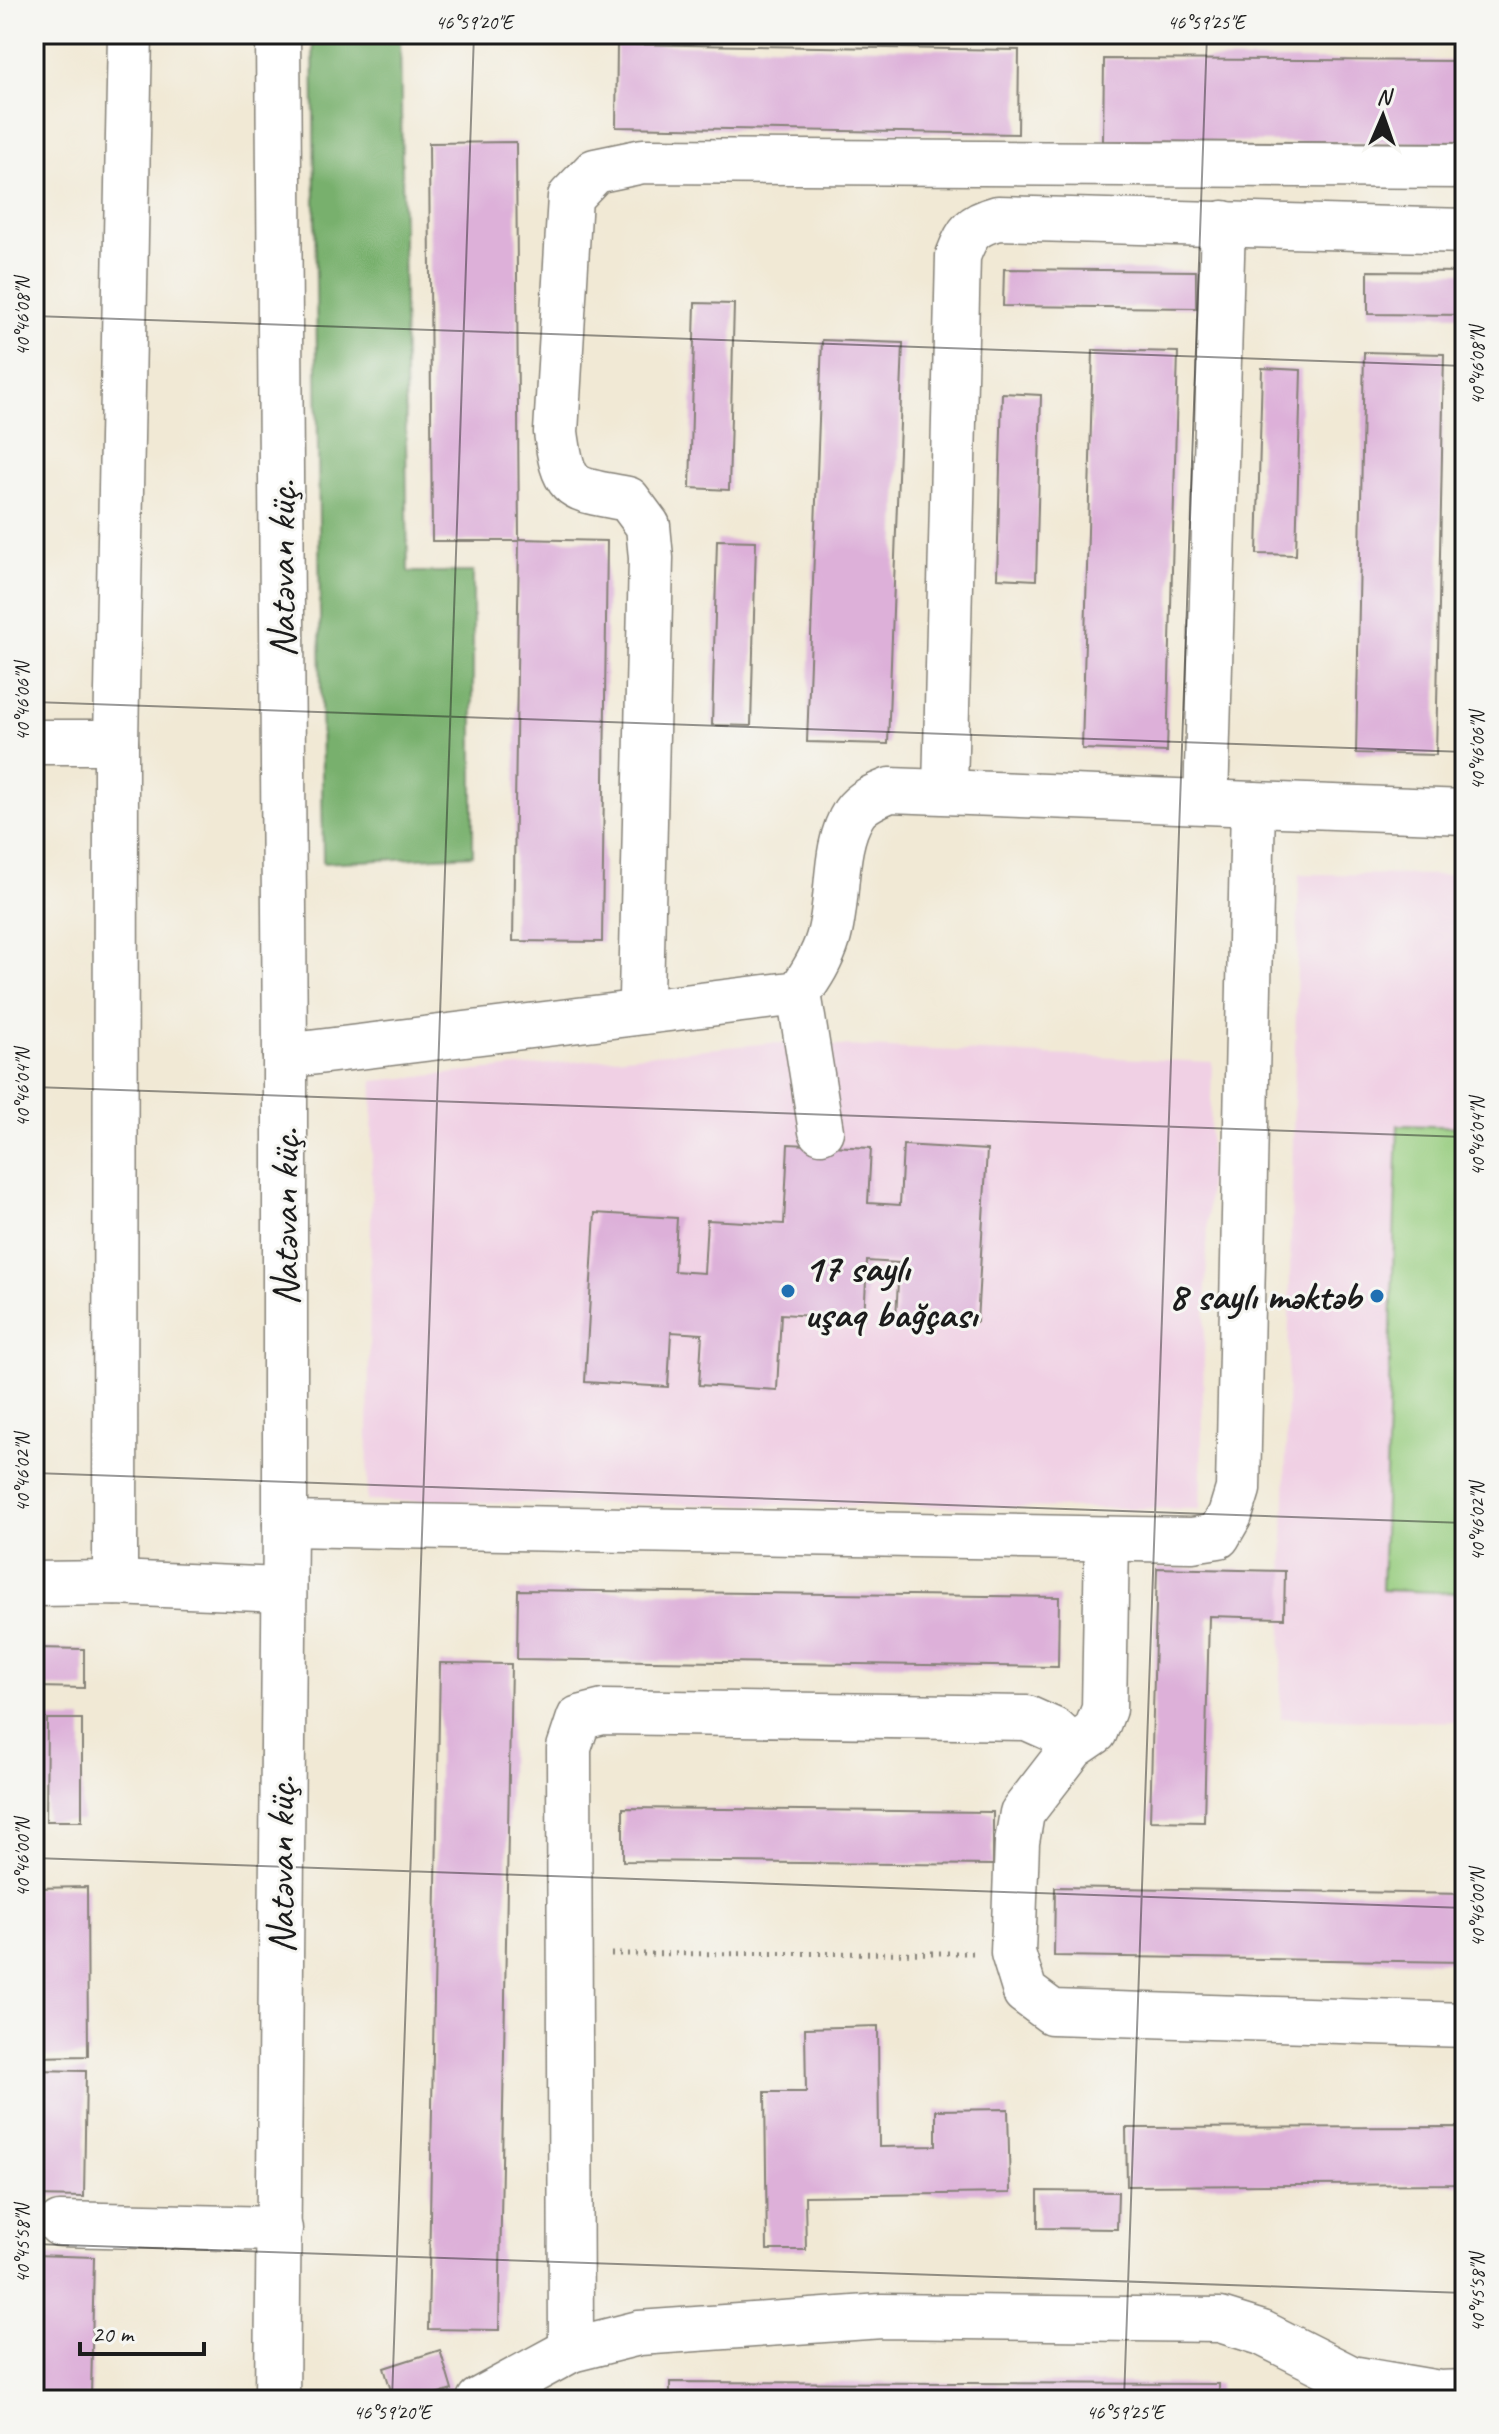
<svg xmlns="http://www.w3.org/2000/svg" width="1499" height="2434" font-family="Caveat,sans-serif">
<rect width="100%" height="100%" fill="#f6f6f2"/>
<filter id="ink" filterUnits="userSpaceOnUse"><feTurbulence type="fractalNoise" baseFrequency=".0125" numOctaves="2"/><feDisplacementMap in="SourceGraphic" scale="16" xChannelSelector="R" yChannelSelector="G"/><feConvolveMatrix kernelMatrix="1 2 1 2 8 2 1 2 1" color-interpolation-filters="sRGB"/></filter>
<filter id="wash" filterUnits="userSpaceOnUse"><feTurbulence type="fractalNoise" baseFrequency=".006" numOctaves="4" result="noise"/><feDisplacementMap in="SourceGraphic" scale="32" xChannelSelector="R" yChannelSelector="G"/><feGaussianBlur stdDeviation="1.8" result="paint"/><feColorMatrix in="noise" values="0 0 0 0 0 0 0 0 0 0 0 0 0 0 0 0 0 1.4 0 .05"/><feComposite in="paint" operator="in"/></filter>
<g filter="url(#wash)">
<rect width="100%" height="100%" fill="#f1e9d5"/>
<g fill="#f0d0e4">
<polygon points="1299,874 1465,875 1465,1722 1280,1718"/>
<polygon points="770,1043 1212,1062 1200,1509 367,1501 373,1081"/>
</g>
<polygon fill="#96cc7e" stroke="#59744d" stroke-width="2" points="1398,1125 1465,1127 1465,1593 1382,1590"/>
<polygon fill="#78b06d" stroke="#4a6644" stroke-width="2" points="313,34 400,34 408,572 473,572 473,855 323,863"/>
<g id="blocks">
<g fill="#ddb0d9">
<polygon points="617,44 1019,50 1018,134 616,127"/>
<polygon points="1104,59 1465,61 1465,143 1103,141"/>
<polygon points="516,142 519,541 432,541 429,143"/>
<polygon points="1004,269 1196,271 1196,308 1003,306"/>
<polygon points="1368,271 1465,272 1465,315 1368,314"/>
<polygon points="695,303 734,304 729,490 690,488"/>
<polygon points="822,340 903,343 888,744 807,742"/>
<polygon points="1093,350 1178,352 1167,752 1082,749"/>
<polygon points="1364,352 1444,354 1436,755 1356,753"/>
<polygon points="1262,368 1301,370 1296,555 1257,554"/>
<polygon points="1002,393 1041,395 1036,580 997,578"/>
<polygon points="519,539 607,541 602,942 513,941"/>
<polygon points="717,540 756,541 751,726 712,725"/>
<polygon points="788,1144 871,1148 868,1203 900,1205 903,1145 987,1150 977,1322 896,1318 899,1263 867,1261 864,1319 781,1314 777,1390 699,1385 702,1334 671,1332 668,1387 585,1382 595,1213 677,1218 674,1271 704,1273 707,1220 784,1224"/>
<polygon points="1157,1568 1285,1571 1284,1618 1209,1616 1204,1822 1150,1821"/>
<polygon points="518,1590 1059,1597 1058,1667 517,1659"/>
<polygon points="38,1648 84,1649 84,1688 38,1687"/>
<polygon points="440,1663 511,1664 499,2330 428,2329"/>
<polygon points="47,1719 82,1719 82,1821 46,1821"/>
<polygon points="623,1808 993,1812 993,1865 623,1861"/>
<polygon points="87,1887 88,2056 34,2057 34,1888"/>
<polygon points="1055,1887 1465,1894 1465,1962 1054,1956"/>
<polygon points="878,2026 879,2147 936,2146 936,2110 1008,2109 1010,2193 805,2196 806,2250 767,2250 765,2092 806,2092 805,2028"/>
<polygon points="34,2070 86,2071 84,2197 34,2196"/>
<polygon points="1465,2127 1465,2184 1127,2186 1126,2128"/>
<polygon points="1038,2191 1118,2192 1117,2229 1038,2228"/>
<polygon points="34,2255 94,2257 91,2396 34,2395"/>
<polygon points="440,2350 452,2390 420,2400 394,2400 384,2368"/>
<polygon points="670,2382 1219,2384 1219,2400 670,2400"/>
</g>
</g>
</g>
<g filter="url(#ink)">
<use href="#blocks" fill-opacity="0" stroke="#868278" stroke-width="2"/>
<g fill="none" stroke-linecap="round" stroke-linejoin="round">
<g stroke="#868278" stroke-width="47">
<g id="minor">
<polyline points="34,742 116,742"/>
<path d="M945,790l13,-534c9,-24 14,-31 40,-38l467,13"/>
<polyline points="1206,801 1223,223"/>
<polyline points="799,993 821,1131"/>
<path d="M641,997l10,-439 -3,-32 -20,-27c-56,-11 -64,-5 -72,-67l14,-235 25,-26 48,-10 822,5"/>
<path d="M285,1056l514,-63c12,-17 23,-34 29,-54 12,-38 4,-92 26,-126 8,-12 23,-18 36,-23l575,22"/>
<polyline points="285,1524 1192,1540 1218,1536 1230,1515 1238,1489 1253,804"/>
<polyline points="1107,1539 1104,1709 1095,1732 1073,1747 1022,1813 1017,1842 1013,1953 1025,1992 1052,2012 1465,2025"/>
<polyline points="115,1583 116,742 130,34"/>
<polyline points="34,1584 115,1583 282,1590"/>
<polyline points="60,2224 280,2229"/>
<polyline points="571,2350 569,1748 579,1718 603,1712 1027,1718 1054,1730 1073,1747"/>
<polyline points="277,2400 285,1524 285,1056 278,34"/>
<polyline points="479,2400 571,2350 639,2333 882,2316 1220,2320 1262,2333 1351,2378 1439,2393 1465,2392"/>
</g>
</g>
<polyline stroke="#868278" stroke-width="5" stroke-dasharray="2 6" stroke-linecap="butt" points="611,1954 973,1953"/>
<use href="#minor" stroke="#fff" stroke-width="44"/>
</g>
</g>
<path fill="none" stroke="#1c1c1c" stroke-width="2" stroke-opacity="0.45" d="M34,316l1431,50M34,702l1431,50M34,1087l1431,50M34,1473l1431,50M34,1858l1431,50M34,2244l1431,49M392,2400l82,-2366M1124,2400l83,-2366"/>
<g fill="#1f6fb2" stroke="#f6f6f2" stroke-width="3">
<circle cx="788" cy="1291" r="8"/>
<circle cx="1377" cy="1296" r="8"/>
</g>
<g text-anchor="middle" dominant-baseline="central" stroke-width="6" stroke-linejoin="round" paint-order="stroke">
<g font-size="40" fill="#1c1c1c" stroke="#f6f6f2">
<text transform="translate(282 569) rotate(-90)">Natəvan küç.</text>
<text transform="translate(285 1217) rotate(-90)">Natəvan küç.</text>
<text transform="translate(281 1865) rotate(-90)">Natəvan küç.</text>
</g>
<g font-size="40" font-weight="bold" fill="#1c1c1c" stroke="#f6f6f2" text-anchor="start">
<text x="804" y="1268">17 saylı<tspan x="804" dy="46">uşaq bağçası</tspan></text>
<text x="1361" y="1296" text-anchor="end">8 saylı məktəb</text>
</g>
</g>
<rect width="1499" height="2434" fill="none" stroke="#f6f6f2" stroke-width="88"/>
<g transform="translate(1383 116) rotate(2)" stroke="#f6f6f2" stroke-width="6" paint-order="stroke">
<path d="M0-6L14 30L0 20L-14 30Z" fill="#1c1c1c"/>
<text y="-12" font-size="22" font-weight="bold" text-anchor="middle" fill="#1c1c1c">N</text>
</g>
<path d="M80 2342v12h124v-12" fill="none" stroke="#1c1c1c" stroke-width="4"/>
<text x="92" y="2342" font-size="24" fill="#1c1c1c" stroke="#f6f6f2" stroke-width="6" paint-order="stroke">20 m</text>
<rect x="44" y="44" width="1411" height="2346" fill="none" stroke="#1c1c1c" stroke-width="3"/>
<g font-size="20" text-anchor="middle" fill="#1c1c1c">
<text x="474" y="29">46°59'20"E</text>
<text x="1206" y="29">46°59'25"E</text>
<text transform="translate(22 317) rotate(-90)" y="7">40°46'08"N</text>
<text transform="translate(1477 366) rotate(-90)" y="7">40°46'08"N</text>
<text transform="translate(22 702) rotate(-90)" y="7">40°46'06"N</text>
<text transform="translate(1477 751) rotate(-90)" y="7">40°46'06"N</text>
<text transform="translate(22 1088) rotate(-90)" y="7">40°46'04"N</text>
<text transform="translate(1477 1137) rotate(-90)" y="7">40°46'04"N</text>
<text transform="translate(22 1473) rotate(-90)" y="7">40°46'02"N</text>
<text transform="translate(1477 1522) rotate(-90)" y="7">40°46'02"N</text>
<text transform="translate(22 1858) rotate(-90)" y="7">40°46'00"N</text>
<text transform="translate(1477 1908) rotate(-90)" y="7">40°46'00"N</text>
<text transform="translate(22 2244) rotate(-90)" y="7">40°45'58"N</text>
<text transform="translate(1477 2293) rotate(-90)" y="7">40°45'58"N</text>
<text x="392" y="2419">46°59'20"E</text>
<text x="1125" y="2419">46°59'25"E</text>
</g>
</svg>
